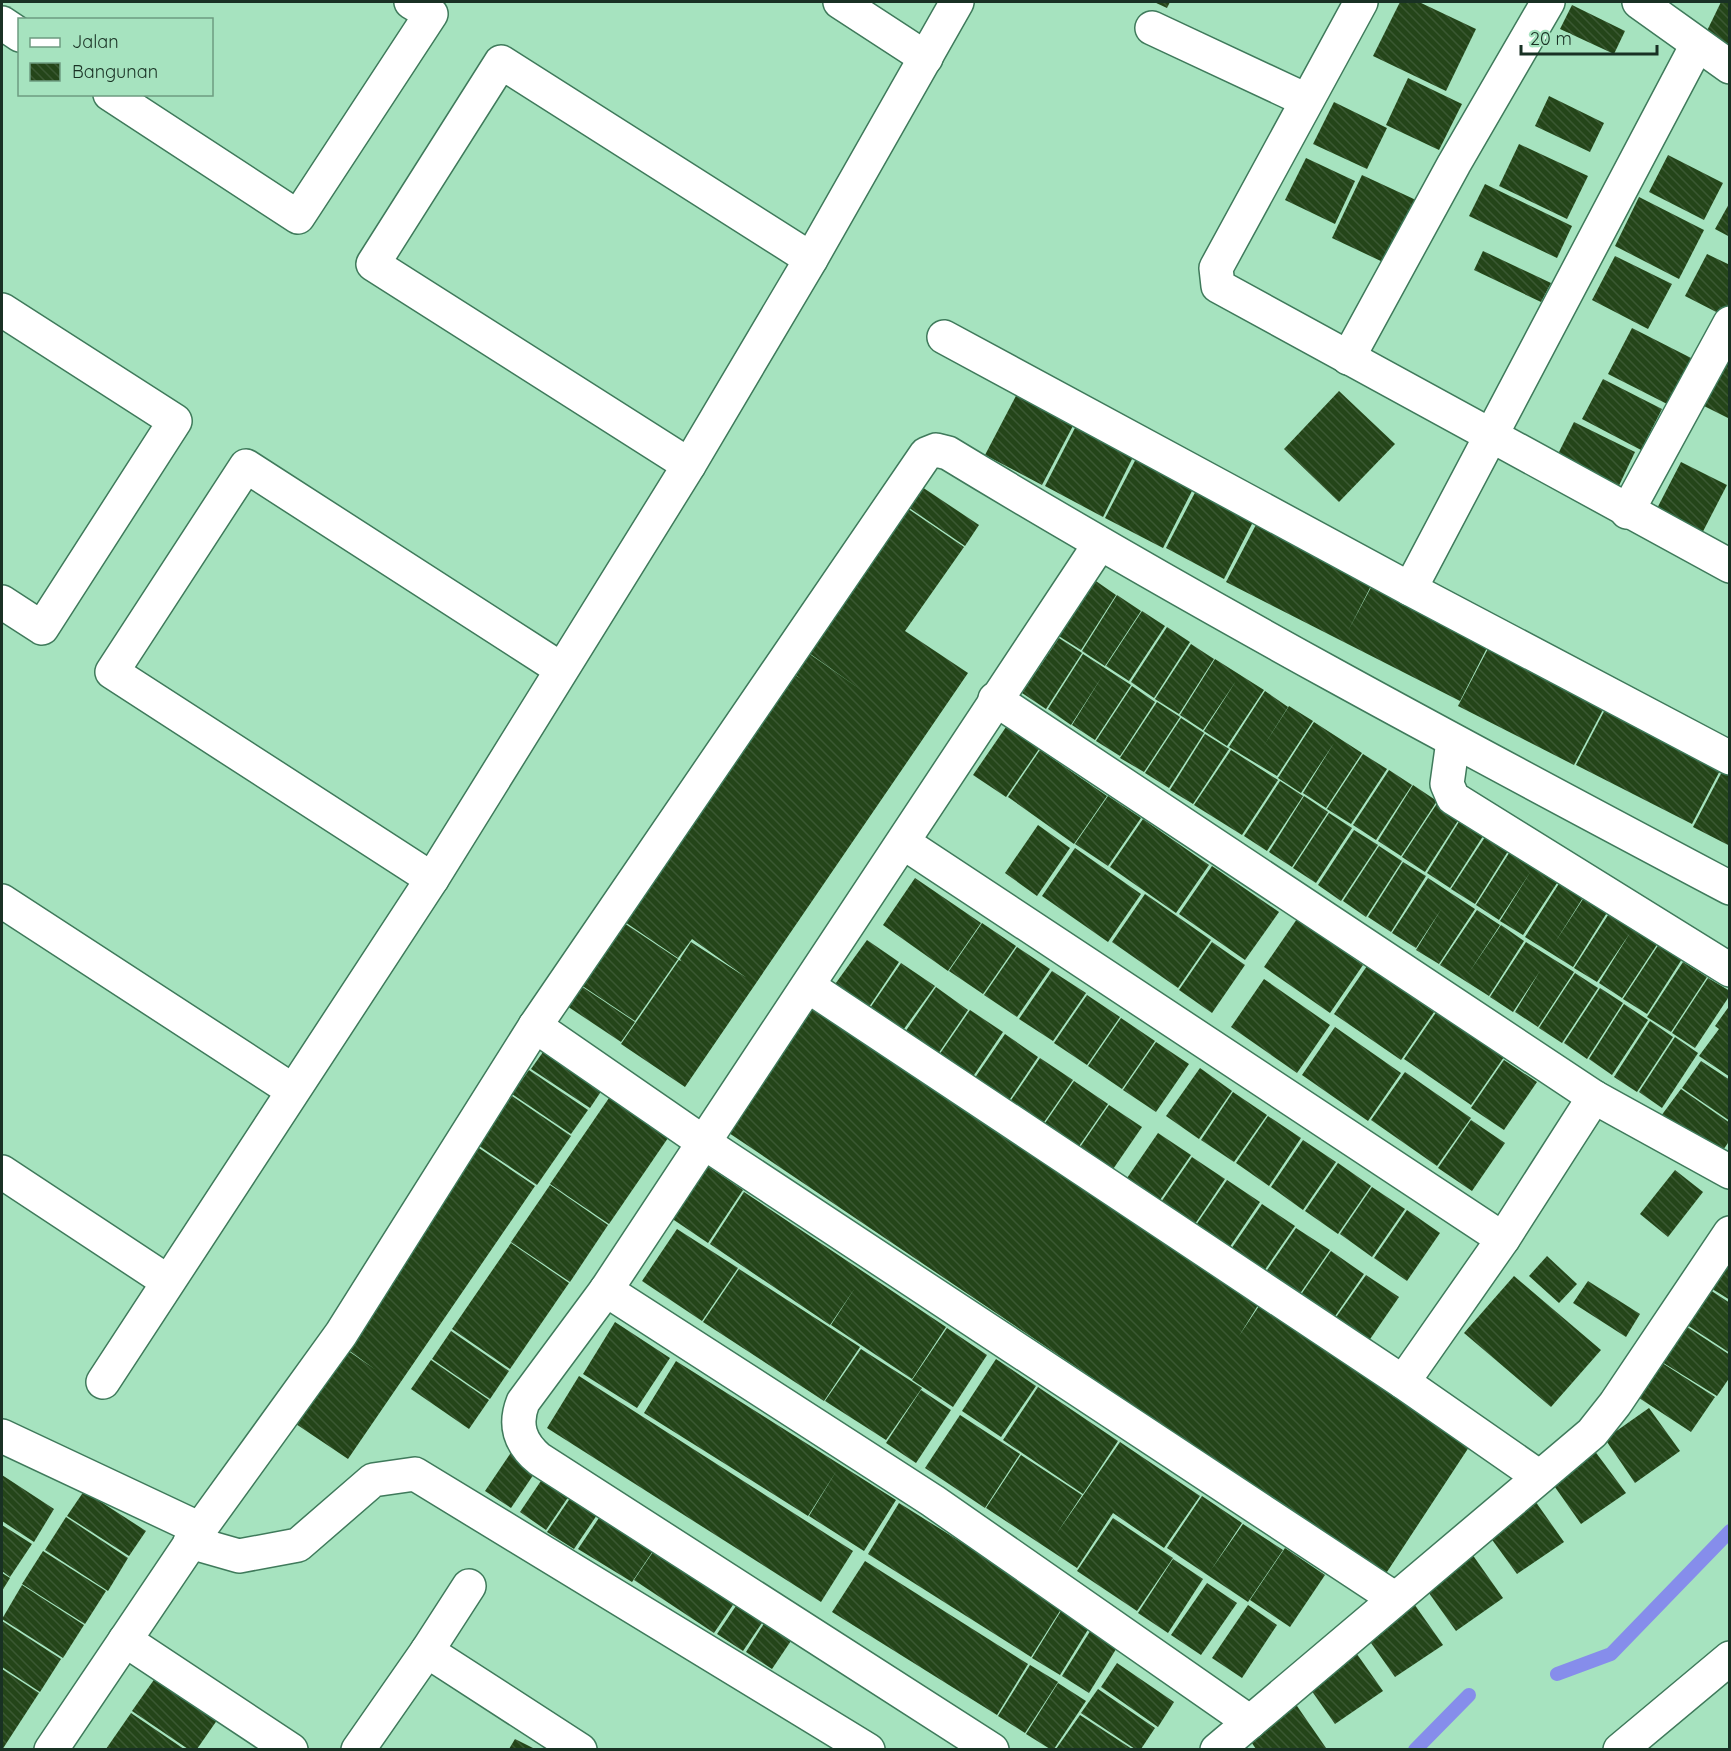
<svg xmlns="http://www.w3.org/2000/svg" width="1731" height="1751" font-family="Quicksand,sans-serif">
<defs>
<pattern id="building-back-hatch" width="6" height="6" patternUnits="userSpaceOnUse" patternTransform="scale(1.5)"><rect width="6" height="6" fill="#244519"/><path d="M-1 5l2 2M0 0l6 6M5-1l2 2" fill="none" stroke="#3a5832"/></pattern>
</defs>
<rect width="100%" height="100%" fill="#a6e3bf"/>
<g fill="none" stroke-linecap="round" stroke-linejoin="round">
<g stroke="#868deb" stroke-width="14">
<polyline points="1557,1674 1611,1654 1730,1531"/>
<polyline points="1415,1750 1469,1695"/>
</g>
</g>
<g fill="url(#building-back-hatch)">
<polygon points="1154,2 1170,2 1167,8"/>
<polygon points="1400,2 1419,2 1476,29 1446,91 1373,56"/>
<polygon points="1721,2 1730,2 1730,56 1701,43"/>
<polygon points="1572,5 1625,31 1614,54 1560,29"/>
<polygon points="1408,78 1462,104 1439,150 1386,125"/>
<polygon points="1549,96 1604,123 1590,152 1535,126"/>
<polygon points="1334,102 1387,128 1367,169 1313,144"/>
<polygon points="1519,144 1588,176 1567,219 1499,186"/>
<polygon points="1668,155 1723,183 1704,220 1649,192"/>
<polygon points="1306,158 1355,181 1335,224 1285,200"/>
<polygon points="1362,175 1416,200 1385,263 1332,238"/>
<polygon points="1485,184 1572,226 1557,258 1469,216"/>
<polygon points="1639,197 1704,230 1679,279 1615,246"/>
<polygon points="1730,202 1730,237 1715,229"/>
<polygon points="1483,251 1551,283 1541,302 1474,270"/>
<polygon points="1707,254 1730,265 1730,305 1724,316 1685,296"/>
<polygon points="1615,256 1672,284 1648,329 1592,300"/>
<polygon points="1632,328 1697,361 1673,407 1608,374"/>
<polygon points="1730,356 1730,419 1700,404"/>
<polygon points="1603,379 1662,409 1641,450 1582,419"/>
<polygon points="1339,391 1395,444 1339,502 1284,449"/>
<polygon points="1018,392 1075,422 1042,485 985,455"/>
<polygon points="1574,422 1635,452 1614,496 1552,466"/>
<polygon points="1077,424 1135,453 1103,517 1045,486"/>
<polygon points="1138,455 1195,485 1163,548 1105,518"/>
<polygon points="1681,462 1727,485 1696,545 1650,522"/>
<polygon points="916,483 979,525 965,546 902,503"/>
<polygon points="1199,485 1256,516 1224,579 1166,548"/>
<polygon points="901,504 964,547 905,631 968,673 685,1087 621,1044 679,960 681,961 680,959 691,942 747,978 692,939 678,958 616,916 786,669 801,679 788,669 801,648 864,692 802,648"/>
<polygon points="1259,519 1375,578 1348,631 1376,578 1492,638 1460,701 1226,582"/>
<polygon points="1093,579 1116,595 1081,650 1057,635"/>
<polygon points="1117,595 1141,611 1105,666 1082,651"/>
<polygon points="1142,611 1165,626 1129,681 1106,666"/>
<polygon points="1167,627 1190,642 1154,698 1131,682"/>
<polygon points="1059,638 1082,653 1046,709 1022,693"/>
<polygon points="1491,643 1607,702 1574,765 1458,706"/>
<polygon points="1191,644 1214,659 1179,714 1155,699"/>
<polygon points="1083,654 1131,685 1095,740 1072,725 1103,675 1071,725 1048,709"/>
<polygon points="1215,659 1264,690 1227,746 1204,731 1236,681 1203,730 1180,715"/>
<polygon points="1132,686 1155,702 1120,756 1096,741"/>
<polygon points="1265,691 1288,707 1263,747 1289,706 1313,721 1277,776 1229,747"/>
<polygon points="1157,702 1180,717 1144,772 1120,758"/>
<polygon points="1609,702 1725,761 1692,824 1576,765"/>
<polygon points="1181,718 1204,733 1169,788 1145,773"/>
<polygon points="1314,722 1362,753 1326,808 1303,793 1334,743 1301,793 1278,778"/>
<polygon points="1006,727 1039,749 1006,797 973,775"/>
<polygon points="1205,734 1229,749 1193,804 1170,790"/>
<polygon points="1040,750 1107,796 1074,844 1008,797"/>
<polygon points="1231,750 1278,780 1242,835 1194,805"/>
<polygon points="1363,754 1387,769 1351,824 1327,809"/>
<polygon points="1726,764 1730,766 1730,846 1693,827"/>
<polygon points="1389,770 1412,785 1376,840 1353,825"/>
<polygon points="1280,781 1303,796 1267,851 1244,836"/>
<polygon points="1413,785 1437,801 1401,856 1378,841"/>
<polygon points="1108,796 1141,818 1108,866 1075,844"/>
<polygon points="1304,796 1328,812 1292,867 1269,852"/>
<polygon points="1438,802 1461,816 1425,872 1402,857"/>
<polygon points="1329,813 1352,828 1316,883 1293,868"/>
<polygon points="1462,817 1485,833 1450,888 1427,873"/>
<polygon points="1143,819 1209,865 1176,913 1110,867"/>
<polygon points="1038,825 1070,848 1037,896 1005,873"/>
<polygon points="1354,830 1378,845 1341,901 1318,885"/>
<polygon points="1487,834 1510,848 1475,904 1451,889"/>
<polygon points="1379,846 1402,861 1366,917 1343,901"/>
<polygon points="1075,848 1141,894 1108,942 1042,896"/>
<polygon points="1511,850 1559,880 1523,935 1500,921 1531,871 1499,920 1476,905"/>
<polygon points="1403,862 1426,876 1391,932 1368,917"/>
<polygon points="1212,866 1279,912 1245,960 1179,914"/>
<polygon points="915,878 981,923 948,971 883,925"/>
<polygon points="1428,878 1475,909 1439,964 1416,950 1442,908 1416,948 1392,933"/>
<polygon points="1560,882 1584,896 1554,944 1585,896 1608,911 1573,967 1525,937"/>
<polygon points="1145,894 1211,940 1178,988 1112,942"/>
<polygon points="1477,910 1500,925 1468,974 1501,925 1524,941 1489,996 1440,965"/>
<polygon points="1610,912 1658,943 1622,998 1599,983 1630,933 1597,982 1574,968"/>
<polygon points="615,917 678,959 635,1021 572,979"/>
<polygon points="1297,919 1363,965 1330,1013 1264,967"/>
<polygon points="982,923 1016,946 983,994 949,971"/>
<polygon points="867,940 899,962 867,1010 833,987"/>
<polygon points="1212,942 1245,965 1212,1013 1179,990"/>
<polygon points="1526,942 1574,972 1538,1027 1515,1012 1540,971 1513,1012 1490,997"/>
<polygon points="1659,944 1682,959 1647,1014 1623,999"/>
<polygon points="1017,947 1050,969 1017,1017 984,995"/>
<polygon points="1683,962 1707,977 1671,1032 1647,1017"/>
<polygon points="901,963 935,986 901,1033 868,1011"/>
<polygon points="1367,966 1434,1012 1401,1060 1334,1014"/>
<polygon points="1052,971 1086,993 1053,1041 1019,1019"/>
<polygon points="1575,973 1598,988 1562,1043 1539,1028"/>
<polygon points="1708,978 1730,991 1730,995 1695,1048 1672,1033"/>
<polygon points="1264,979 1330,1025 1297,1073 1231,1027"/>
<polygon points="572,980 635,1022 621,1042 558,1000"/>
<polygon points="936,987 968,1010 936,1057 903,1035"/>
<polygon points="1600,988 1623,1003 1587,1059 1564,1043"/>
<polygon points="1087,995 1120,1017 1087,1065 1054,1043"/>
<polygon points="808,998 1260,1302 1239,1336 1261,1303 1471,1444 1385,1575 723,1129"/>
<polygon points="1624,1004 1648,1020 1612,1075 1589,1059"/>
<polygon points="1730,1005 1730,1077 1699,1056 1719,1029 1715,1026"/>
<polygon points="970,1010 1003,1032 970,1081 937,1058"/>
<polygon points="1437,1011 1504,1057 1471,1105 1404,1059"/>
<polygon points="1121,1018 1155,1041 1122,1089 1088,1066"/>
<polygon points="1650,1021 1673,1037 1637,1092 1614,1077"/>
<polygon points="1335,1027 1401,1073 1368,1121 1302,1075"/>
<polygon points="1005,1034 1038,1057 1006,1105 972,1082"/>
<polygon points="1675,1037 1698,1053 1662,1108 1639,1092"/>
<polygon points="1156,1042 1189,1064 1156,1112 1123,1090"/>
<polygon points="548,1045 606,1084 590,1108 531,1069"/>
<polygon points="1040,1058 1073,1080 1040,1128 1007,1106"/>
<polygon points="1504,1060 1537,1082 1504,1130 1471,1108"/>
<polygon points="1701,1061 1730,1080 1730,1121 1682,1088"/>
<polygon points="1200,1068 1232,1091 1199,1139 1166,1116"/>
<polygon points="529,1070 588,1110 571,1134 512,1094"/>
<polygon points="1405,1072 1471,1118 1437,1166 1371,1120"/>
<polygon points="1074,1081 1108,1104 1075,1152 1041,1129"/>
<polygon points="1681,1089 1730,1123 1730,1140 1719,1156 1661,1116"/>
<polygon points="1233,1092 1267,1115 1234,1162 1201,1140"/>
<polygon points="512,1096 571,1136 537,1185 479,1146"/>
<polygon points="609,1098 668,1138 609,1224 550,1184"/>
<polygon points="1109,1105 1142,1127 1109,1175 1076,1153"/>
<polygon points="1268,1116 1301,1138 1269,1186 1236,1163"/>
<polygon points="1471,1120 1505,1143 1472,1191 1438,1168"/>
<polygon points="1158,1133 1191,1155 1158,1203 1125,1181"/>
<polygon points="1303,1140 1336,1162 1303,1210 1271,1187"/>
<polygon points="476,1146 535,1186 348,1459 290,1420 341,1346 376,1370 340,1344"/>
<polygon points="1192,1157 1225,1179 1193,1227 1159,1205"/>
<polygon points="703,1163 743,1190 708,1243 668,1216"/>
<polygon points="1338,1163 1371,1186 1338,1234 1305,1211"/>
<polygon points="1675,1170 1703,1192 1668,1237 1640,1214"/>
<polygon points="1227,1180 1260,1202 1227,1251 1194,1228"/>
<polygon points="550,1185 608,1225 570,1282 511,1242"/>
<polygon points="1372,1187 1405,1209 1372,1257 1340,1234"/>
<polygon points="744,1192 946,1327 912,1379 831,1325 855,1288 830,1325 710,1244"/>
<polygon points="1262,1204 1295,1226 1262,1274 1229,1252"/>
<polygon points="1407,1210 1440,1233 1407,1281 1374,1258"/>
<polygon points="1296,1228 1330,1250 1297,1298 1263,1276"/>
<polygon points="677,1229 738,1268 702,1321 642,1281"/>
<polygon points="511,1243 569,1283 510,1369 452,1329"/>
<polygon points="1331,1251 1364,1274 1331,1322 1298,1299"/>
<polygon points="1730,1255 1730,1300 1709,1287"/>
<polygon points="1547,1256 1577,1284 1559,1303 1529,1276"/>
<polygon points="739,1269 860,1347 824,1401 703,1322"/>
<polygon points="1366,1275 1399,1297 1366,1345 1332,1323"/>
<polygon points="1514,1276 1601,1350 1551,1407 1464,1333"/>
<polygon points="1588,1281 1640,1314 1626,1337 1573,1303"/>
<polygon points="1707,1288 1730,1303 1730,1353 1684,1323"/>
<polygon points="615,1322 670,1358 637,1408 583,1374"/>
<polygon points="1681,1323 1730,1355 1730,1377 1717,1396 1657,1359"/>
<polygon points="947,1328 987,1355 953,1407 912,1380"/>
<polygon points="451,1331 509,1371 490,1399 432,1359"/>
<polygon points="861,1349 922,1388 886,1440 825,1401"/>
<polygon points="996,1359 1036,1386 1001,1437 962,1411"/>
<polygon points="1656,1359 1715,1397 1691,1432 1633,1394"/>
<polygon points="431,1360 489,1400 469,1429 411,1389"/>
<polygon points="676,1361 896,1500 864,1551 809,1516 837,1470 808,1516 644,1413"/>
<polygon points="579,1376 853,1551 821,1602 547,1428"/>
<polygon points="1038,1387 1118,1441 1083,1494 1003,1440"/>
<polygon points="921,1390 951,1410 916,1463 886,1443"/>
<polygon points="1649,1408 1680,1451 1635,1483 1605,1439"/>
<polygon points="960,1415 1020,1454 985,1508 925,1468"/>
<polygon points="1120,1442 1200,1496 1164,1548 1113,1513 1077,1568 986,1508 1021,1455 1082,1495 1057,1533"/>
<polygon points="1594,1450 1626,1493 1581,1524 1550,1480"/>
<polygon points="512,1451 538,1468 511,1508 485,1491"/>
<polygon points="547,1472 573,1490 546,1530 520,1512"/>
<polygon points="2,1475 54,1509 34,1542 2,1521"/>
<polygon points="84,1491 146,1531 129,1556 67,1516"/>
<polygon points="575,1491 601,1509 574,1549 547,1532"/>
<polygon points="1202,1496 1242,1523 1211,1570 1243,1524 1283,1550 1248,1602 1167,1548"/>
<polygon points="1533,1498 1564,1542 1517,1574 1485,1530"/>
<polygon points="899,1503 1063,1606 1031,1657 868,1554"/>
<polygon points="605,1509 659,1542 632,1582 578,1549"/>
<polygon points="66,1517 128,1558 108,1591 45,1550"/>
<polygon points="1113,1518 1173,1558 1137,1611 1077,1571"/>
<polygon points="2,1525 32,1544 10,1577 2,1571"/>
<polygon points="661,1540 741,1593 714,1633 634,1580"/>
<polygon points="1285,1548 1325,1575 1290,1627 1250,1600"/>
<polygon points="43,1551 106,1591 85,1624 22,1584"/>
<polygon points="1472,1554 1503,1598 1456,1631 1424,1586"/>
<polygon points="1173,1559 1203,1579 1168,1633 1138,1613"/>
<polygon points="865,1561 1028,1664 997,1715 832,1612"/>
<polygon points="2,1573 10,1578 2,1591"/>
<polygon points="1207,1583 1237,1603 1201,1655 1171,1635"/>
<polygon points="22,1585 84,1625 63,1658 2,1619"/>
<polygon points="744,1594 770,1611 743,1651 717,1634"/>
<polygon points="1412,1601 1443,1645 1395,1677 1364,1633"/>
<polygon points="1248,1605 1277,1625 1242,1678 1212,1658"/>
<polygon points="1064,1606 1092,1623 1060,1675 1032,1658"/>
<polygon points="772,1611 799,1629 772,1669 746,1652"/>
<polygon points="2,1621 61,1659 40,1692 2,1667"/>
<polygon points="1094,1625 1121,1641 1089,1693 1062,1676"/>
<polygon points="1352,1647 1383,1691 1335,1724 1304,1680"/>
<polygon points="1117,1663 1174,1702 1158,1727 1101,1687"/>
<polygon points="1030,1665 1058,1682 1025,1733 998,1716"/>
<polygon points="2,1669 39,1693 2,1750"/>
<polygon points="158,1674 220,1716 197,1749 188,1749 132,1711"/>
<polygon points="1058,1683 1086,1701 1054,1749 1050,1749 1026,1734"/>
<polygon points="1098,1689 1155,1728 1141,1749 1135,1749 1081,1713"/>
<polygon points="1295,1703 1326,1748 1256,1749 1247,1736"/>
<polygon points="131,1713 184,1749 106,1749"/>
<polygon points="1080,1715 1132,1749 1056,1749"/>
<polygon points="515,1739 535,1749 509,1749"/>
</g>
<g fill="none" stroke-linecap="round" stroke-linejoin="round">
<g stroke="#3f7a5b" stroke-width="36">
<g id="street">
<polyline points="840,2 926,58"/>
<polyline points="1361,2 1216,268 1218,286 1730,566"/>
<polyline points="1639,2 1730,67"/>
<polyline points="2,23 20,35"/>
<polyline points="1152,28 1306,100"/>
<polyline points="110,94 298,217 431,14 411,2"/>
<polyline points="2,310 175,421 42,628 2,602"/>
<polyline points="944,337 1410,589 1730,758"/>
<polyline points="1348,358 1454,164 1548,2"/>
<polyline points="689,465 373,264 501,62 811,259"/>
<polyline points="1627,512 1730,323"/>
<polyline points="1410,589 1697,45"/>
<polyline points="995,699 1594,1097 1730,1172"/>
<polyline points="1453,741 1447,784 1453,798 1730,970"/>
<polyline points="904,843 1503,1239"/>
<polyline points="432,879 112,672 246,466 561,669"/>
<polyline points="2,901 292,1090"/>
<polyline points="808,986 1403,1382 1538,1476"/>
<polyline points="535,1026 703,1142 1394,1598"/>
<polyline points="2,1172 167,1281"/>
<polyline points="606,1290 933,1501 1250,1722"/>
<polyline points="103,1382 432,879 689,465 811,259 957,2"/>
<polyline points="1403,1382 1503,1239 1594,1097"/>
<polyline points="2,1436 200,1529"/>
<polyline points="190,1542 239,1556 298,1545 373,1480 415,1474 868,1750"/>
<polyline points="125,1640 291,1750"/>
<polyline points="427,1651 469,1586"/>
<path d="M51,1750l149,-221 141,-195 194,-308 391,-572 10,-4 12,3c255,155 518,295 782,435"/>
<polyline points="358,1750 427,1651 580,1750"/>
<path d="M992,1750l-453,-291c-19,-16 -25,-34 -16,-57l83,-112 493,-745"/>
<polyline points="1217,1750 1592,1433 1615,1404 1730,1233"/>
</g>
</g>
<g stroke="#3f7a5b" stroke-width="36">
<polyline id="secondary" points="1620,1750 1730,1658"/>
</g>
<use href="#street" stroke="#fff" stroke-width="33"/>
<use href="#secondary" stroke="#fff" stroke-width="33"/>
</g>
<rect width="1731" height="1751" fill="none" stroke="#193124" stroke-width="6"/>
<rect x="18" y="18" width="195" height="78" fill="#a6e3bf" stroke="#6e9c81" stroke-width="1.5"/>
<rect x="30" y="38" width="30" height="9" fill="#ffffff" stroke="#6e9c81" stroke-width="1.5"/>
<text x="72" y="48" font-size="18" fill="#193124">Jalan</text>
<rect x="30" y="63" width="30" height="18" fill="url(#building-back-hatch)" stroke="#6e9c81" stroke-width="1.5"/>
<text x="72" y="78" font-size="18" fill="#193124">Bangunan</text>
<path d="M1521 45v9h136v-9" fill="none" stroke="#193124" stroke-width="3"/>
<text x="1530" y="45" font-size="18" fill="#193124" stroke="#a6e3bf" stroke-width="4.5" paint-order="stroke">20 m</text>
</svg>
